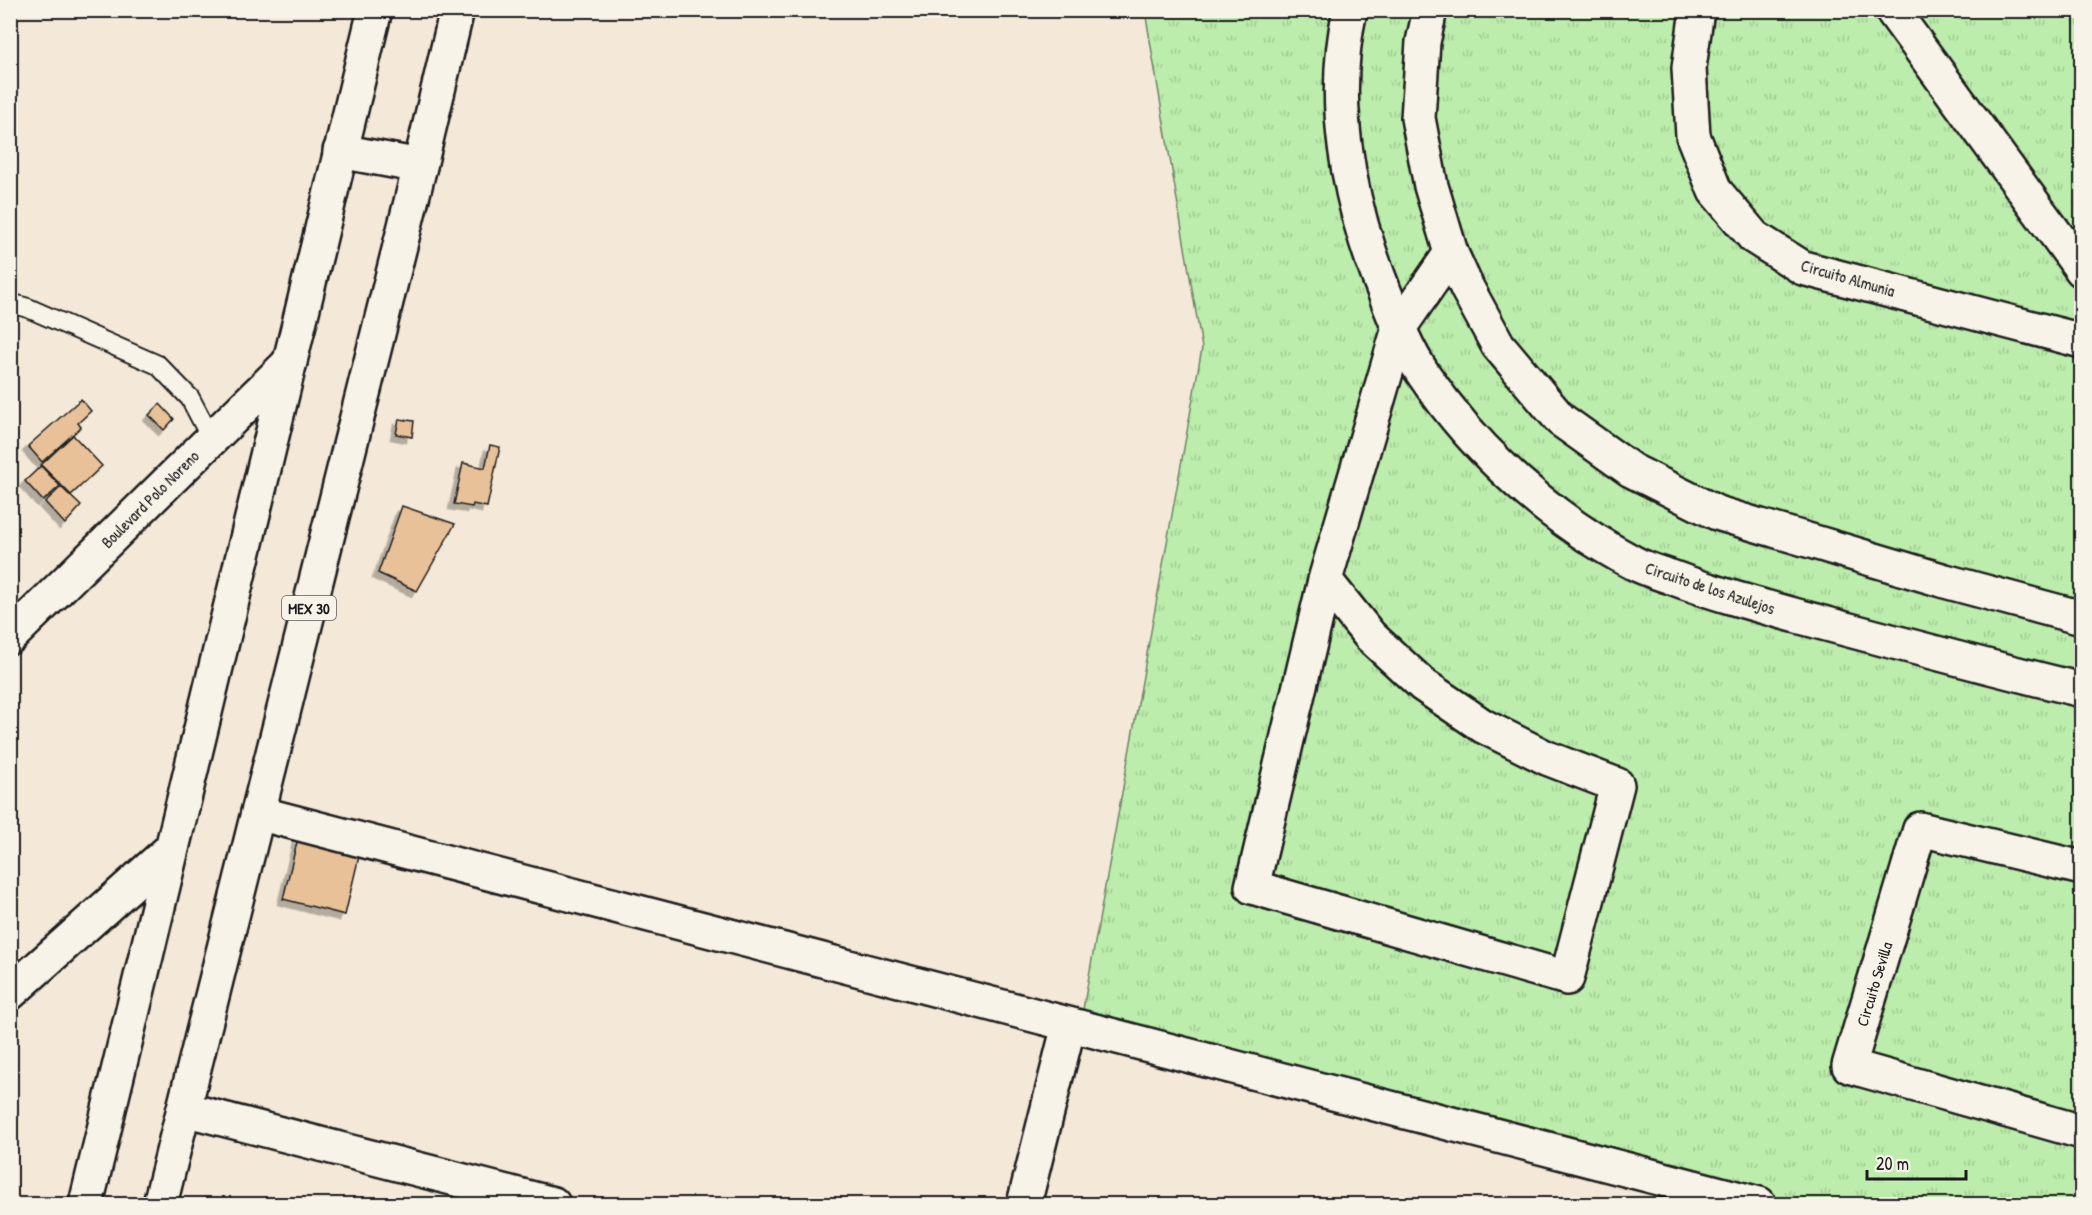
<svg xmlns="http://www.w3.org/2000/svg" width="2092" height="1215" font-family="'Patrick Hand',sans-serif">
<defs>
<pattern id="grass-tufts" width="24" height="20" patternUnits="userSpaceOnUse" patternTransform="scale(1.5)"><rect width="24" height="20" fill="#bcedac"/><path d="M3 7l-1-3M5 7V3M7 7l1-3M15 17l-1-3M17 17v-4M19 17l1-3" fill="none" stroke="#a1cb93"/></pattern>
<filter id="shadow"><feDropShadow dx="-5.5" dy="5.5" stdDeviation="0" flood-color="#0004"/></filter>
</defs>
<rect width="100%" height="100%" fill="#f4e9d8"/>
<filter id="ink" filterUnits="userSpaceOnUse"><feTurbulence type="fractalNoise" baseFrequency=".0167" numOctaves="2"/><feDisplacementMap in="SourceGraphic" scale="12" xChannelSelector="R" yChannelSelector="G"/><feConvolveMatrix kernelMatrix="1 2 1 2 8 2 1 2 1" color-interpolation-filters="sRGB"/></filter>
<g filter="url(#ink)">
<polygon fill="url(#grass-tufts)" stroke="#6c8464" stroke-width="1.5" points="1145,11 2081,11 2081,1204 1760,1204 1080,1026 1202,348"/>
<g fill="#e8c198" stroke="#1c1c1c" stroke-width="1.5" filter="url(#shadow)">
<polygon points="81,399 91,411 78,423 81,427 42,462 28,446"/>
<polygon points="160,404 174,419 164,430 149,415"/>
<polygon points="399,419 414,421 412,437 396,434"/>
<polygon points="73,435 102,466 71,495 41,465"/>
<polygon points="490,445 500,447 487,507 473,504 472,507 454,504 463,463 485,468"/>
<polygon points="41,466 60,486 43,501 25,481"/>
<polygon points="61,487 81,506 65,524 45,502"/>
<polygon points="402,506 455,524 417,591 378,573"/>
<polygon points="298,838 360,852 345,915 283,899"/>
</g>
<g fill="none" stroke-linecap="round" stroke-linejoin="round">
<g stroke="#1c1c1c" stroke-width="22">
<polyline id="service" points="10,303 28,308 158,365 190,398 211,438"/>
</g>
<g stroke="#1c1c1c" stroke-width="38">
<g id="minor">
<path d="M1350,10c-20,89 -3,184 29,268 13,33 25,68 45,97 53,78 126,144 210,188 11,6 25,10 37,14 50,19 101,32 152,46 86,23 172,46 259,67"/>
<polyline points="1430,10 1423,42 1418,118 1431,186 1451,253 1467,288 1498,345 1561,420 1631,470 1717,513 1945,581 2082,618"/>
<polyline points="1697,10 1689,68 1693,136 1715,191 1754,237 1803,268 2082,341"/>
<polyline points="1892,10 2082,270"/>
<polyline points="1325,580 1370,636 1423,685 1483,726 1547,758 1617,785 1567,978 1252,887 1325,580 1399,328 1451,253"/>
<polyline points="10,637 290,362"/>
<polyline points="258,813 1759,1204"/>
<polyline points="2082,868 1920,829 1849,1066 2082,1132"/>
<polyline points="10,993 172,848"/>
<polyline points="184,1109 553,1204"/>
<polyline points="1024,1204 1069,1025"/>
</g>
</g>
<g stroke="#1c1c1c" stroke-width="38">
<g id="primary">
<polyline points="340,151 420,166"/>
<polyline points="86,1204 375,10"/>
<polyline points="160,1204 420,166 457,10"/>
</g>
</g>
<use href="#service" stroke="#f7f3e8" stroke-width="18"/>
<use href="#minor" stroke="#f7f3e8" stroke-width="33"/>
<use href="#primary" stroke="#f7f3e8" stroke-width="33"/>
</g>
</g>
<g text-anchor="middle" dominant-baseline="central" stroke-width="5" stroke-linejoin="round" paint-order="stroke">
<rect fill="#f7f3e8" stroke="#5e5c59" stroke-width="1.5" x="282" y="596" width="54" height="24" rx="4.5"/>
<g font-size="15" font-weight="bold" fill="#1c1c1c">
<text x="309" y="608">MEX 30</text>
</g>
<g font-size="16" fill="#1c1c1c" stroke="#f7f3e8">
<text transform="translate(1848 278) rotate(16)">Circuito Almunia</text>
<text transform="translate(150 499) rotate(-45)">Boulevard Polo Noreno</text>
<text transform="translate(1710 588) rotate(18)">Circuito de los Azulejos</text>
<text transform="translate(1874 984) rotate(-73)">Circuito Sevilla</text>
</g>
</g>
<rect width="2092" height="1215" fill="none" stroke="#f7f3e8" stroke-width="36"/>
<rect x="18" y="18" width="2056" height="1179" fill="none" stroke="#1c1c1c" stroke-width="2" filter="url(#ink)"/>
<path d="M1867 1170v9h99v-9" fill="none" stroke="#1c1c1c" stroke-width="3"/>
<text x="1876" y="1170" font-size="18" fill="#1c1c1c" stroke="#f7f3e8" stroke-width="4.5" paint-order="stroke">20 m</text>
</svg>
